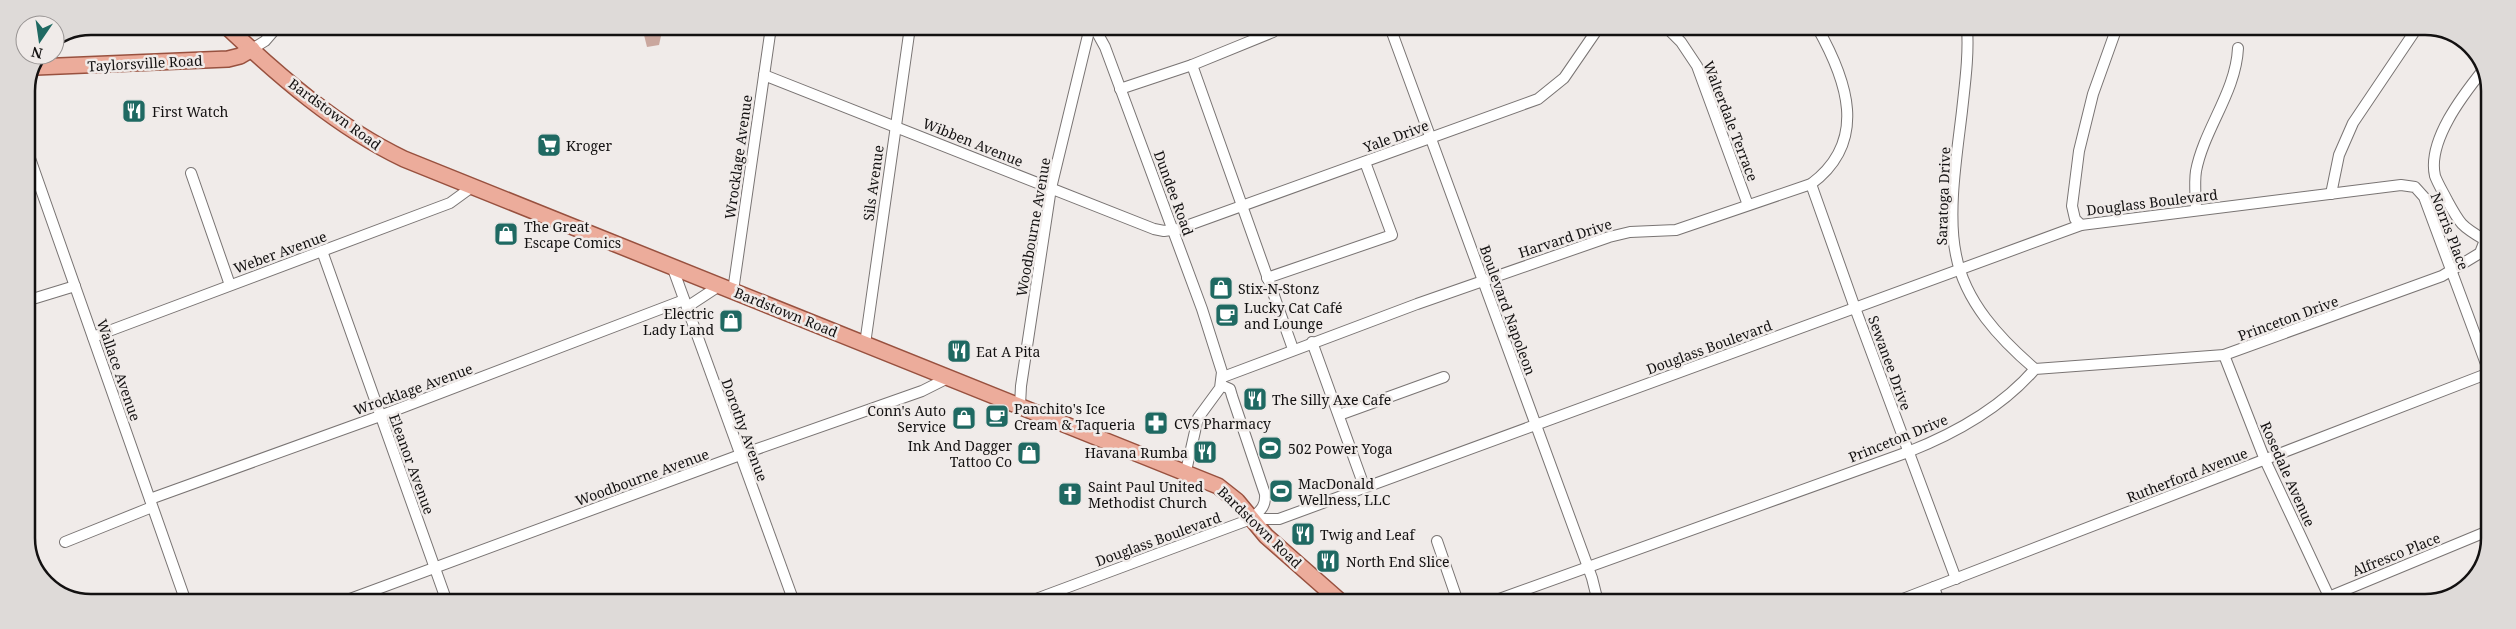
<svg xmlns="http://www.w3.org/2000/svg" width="2516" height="629" font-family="'Noto Serif',serif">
<rect width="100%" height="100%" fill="#f0ebe9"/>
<polygon fill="#caa79e" points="642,27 663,27 659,45 647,47"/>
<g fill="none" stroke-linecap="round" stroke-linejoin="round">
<g stroke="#797473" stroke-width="12">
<g id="street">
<polyline points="1094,27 1105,47 1202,309 1222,372 1220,388 1198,418 1186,471"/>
<polyline points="1390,27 1592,578 1598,602"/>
<polyline points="1666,27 1681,42 1697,66 1748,205"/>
<path d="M1967,27c2,28 -2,56 -5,84 -5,43 -15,102 -6,144 9,47 44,84 79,114"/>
<polyline points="252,49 265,41 278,26"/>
<polyline points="1192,65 1293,349"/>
<polyline points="764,75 1154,229 1164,231 1178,229 1538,99 1564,78 1599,27"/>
<polyline points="1120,89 1192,65 1273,32"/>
<polyline points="26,147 186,602"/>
<polyline points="191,173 230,285"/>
<polyline points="1811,184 1855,308 1956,579"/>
<polyline points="2331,194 2339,155 2353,123 2417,28"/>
<path d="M2196,210c0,-13 -2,-26 0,-39 8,-42 40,-79 42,-123"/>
<polyline points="2081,225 2075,219 2072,206 2079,151 2093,94 2117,27"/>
<polyline points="322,251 447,602"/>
<polyline points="672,266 794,602"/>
<polyline points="1267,278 1392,235 1365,162"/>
<polyline points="733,291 771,27"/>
<polyline points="26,301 75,286"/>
<polyline points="687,307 719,286"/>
<polyline points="93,337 450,203 472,187"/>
<polyline points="1312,342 1364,486"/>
<polyline points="865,344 910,27"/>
<polyline points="2224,355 2265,460 2332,603"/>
<path d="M1223,377l194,-73 192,-67 21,-5 46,-2 135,-46c58,-43 36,-104 6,-157"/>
<path d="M1221,385l9,4 2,7 33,98c1,13 -5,17 -14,25"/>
<polyline points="1020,405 1021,386 1051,188 1090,27"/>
<polyline points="1339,415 1444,377"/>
<polyline points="150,499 380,416 684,300"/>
<polyline points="1437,541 1458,602"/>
<polyline points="65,542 152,507"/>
<polyline points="1934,587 1939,602"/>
<polyline points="342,602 740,455 922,391 950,377"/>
<polyline points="1028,602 1251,519 1279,519 2081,225 2401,185 2415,187 2424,197 2489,372"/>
<path d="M1491,602l417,-150c46,-18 94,-45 127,-83l189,-14 218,-79 38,-23 5,-13c-24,-14 -25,-16 -38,-40 -4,-8 -9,-16 -12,-24 -8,-35 28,-81 48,-106"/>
<polyline points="1895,602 2489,373"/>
<polyline points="2314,603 2488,531"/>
</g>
</g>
<g stroke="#98513f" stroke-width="18">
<g id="primary">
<path d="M226,26c53,50 111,101 178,133l814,327 19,15 29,35 75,66"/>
<polyline points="36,67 228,59 240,56 252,49"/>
</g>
</g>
<use href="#street" stroke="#fff" stroke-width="10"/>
<use href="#primary" stroke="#ecac9b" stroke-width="15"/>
</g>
<defs>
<g id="restaurant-square" transform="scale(1.25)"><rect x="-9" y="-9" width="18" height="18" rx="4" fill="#1f6962" stroke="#f0ebe9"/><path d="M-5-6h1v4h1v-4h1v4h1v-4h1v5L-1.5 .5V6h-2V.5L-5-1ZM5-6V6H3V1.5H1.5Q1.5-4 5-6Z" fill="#fff"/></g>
<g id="supermarket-square" transform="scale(1.25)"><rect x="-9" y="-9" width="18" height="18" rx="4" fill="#1f6962" stroke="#f0ebe9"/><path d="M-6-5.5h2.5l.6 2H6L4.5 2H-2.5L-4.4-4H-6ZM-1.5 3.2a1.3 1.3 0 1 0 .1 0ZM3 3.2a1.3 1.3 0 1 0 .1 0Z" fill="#fff"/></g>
<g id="shop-square" transform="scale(1.25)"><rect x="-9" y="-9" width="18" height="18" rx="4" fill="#1f6962" stroke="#f0ebe9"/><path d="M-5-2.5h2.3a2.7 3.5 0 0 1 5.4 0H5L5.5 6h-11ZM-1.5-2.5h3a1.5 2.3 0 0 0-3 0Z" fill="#fff"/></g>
<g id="cafe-square" transform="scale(1.25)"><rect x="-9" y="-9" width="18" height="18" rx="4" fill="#1f6962" stroke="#f0ebe9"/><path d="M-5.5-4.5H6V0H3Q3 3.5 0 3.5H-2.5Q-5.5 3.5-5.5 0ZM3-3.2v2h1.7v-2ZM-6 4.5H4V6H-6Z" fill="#fff"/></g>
<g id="pharmacy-square" transform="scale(1.25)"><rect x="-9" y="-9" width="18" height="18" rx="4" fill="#1f6962" stroke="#f0ebe9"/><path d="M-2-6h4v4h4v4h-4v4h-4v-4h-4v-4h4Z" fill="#fff"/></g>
<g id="stadium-square" transform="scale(1.25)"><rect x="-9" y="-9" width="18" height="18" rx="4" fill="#1f6962" stroke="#f0ebe9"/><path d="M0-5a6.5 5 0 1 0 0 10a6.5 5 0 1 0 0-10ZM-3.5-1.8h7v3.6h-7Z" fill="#fff"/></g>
<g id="church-square" transform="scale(1.25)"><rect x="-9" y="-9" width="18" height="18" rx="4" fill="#1f6962" stroke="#f0ebe9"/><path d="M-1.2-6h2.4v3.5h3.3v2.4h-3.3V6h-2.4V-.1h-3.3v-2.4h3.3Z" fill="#fff"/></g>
</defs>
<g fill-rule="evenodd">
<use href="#restaurant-square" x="134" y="111"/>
<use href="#supermarket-square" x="549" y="145"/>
<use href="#shop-square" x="506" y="234"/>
<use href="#shop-square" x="1221" y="288"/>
<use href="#cafe-square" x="1227" y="315"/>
<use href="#shop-square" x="731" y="321"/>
<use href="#restaurant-square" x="959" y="351"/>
<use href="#restaurant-square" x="1255" y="399"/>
<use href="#cafe-square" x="997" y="416"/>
<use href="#shop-square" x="964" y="418"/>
<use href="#pharmacy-square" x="1156" y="423"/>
<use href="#stadium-square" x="1270" y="448"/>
<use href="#restaurant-square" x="1205" y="452"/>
<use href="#shop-square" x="1029" y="453"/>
<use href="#stadium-square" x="1281" y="491"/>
<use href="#church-square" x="1070" y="494"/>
<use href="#restaurant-square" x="1303" y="534"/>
<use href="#restaurant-square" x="1328" y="561"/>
</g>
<g text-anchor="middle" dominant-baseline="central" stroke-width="5" stroke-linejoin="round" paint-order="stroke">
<g font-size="14" fill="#131111" stroke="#f0ebe9">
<text transform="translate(145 63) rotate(-3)">Taylorsville Road</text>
<text transform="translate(335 114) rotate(36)">Bardstown Road</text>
<text transform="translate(1731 121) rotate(69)">Walterdale Terrace</text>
<text transform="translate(1396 136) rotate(-20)">Yale Drive</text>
<text transform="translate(973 142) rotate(22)">Wibben Avenue</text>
<text transform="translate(738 157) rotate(-82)">Wrocklage Avenue</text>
<text transform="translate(873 183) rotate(-82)">Sils Avenue</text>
<text transform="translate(1174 193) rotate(70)">Dundee Road</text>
<text transform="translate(1943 196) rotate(-88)">Saratoga Drive</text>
<text transform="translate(2152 202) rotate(-7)">Douglass Boulevard</text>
<text transform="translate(1033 227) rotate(-80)">Woodbourne Avenue</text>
<text transform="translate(2450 231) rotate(69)">Norris Place</text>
<text transform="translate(1565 238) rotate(-18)">Harvard Drive</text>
<text transform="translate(280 252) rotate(-20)">Weber Avenue</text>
<text transform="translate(1508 310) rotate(70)">Boulevard Napoleon</text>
<text transform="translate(786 312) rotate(22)">Bardstown Road</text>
<text transform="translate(2288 318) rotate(-20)">Princeton Drive</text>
<text transform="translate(1709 347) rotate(-20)">Douglass Boulevard</text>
<text transform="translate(1890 363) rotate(70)">Sewanee Drive</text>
<text transform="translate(119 370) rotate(71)">Wallace Avenue</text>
<text transform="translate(413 389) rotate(-20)">Wrocklage Avenue</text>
<text transform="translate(745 430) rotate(70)">Dorothy Avenue</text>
<text transform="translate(1898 438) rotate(-22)">Princeton Drive</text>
<text transform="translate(412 464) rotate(70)">Eleanor Avenue</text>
<text transform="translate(2288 474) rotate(66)">Rosedale Avenue</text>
<text transform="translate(2187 475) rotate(-21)">Rutherford Avenue</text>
<text transform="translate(642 477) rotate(-20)">Woodbourne Avenue</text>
<text transform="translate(1260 527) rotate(44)">Bardstown Road</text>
<text transform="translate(1158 539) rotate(-20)">Douglass Boulevard</text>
<text transform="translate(2396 554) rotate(-22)">Alfresco Place</text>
</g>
<g font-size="14" fill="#131111" stroke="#f0ebe9" text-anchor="start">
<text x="152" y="111">First Watch</text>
<text x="566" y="145">Kroger</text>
<text x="524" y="226">The Great<tspan x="524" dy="16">Escape Comics</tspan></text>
<text x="1238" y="288">Stix-N-Stonz</text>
<text x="1244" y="307">Lucky Cat Café<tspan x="1244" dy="16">and Lounge</tspan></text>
<text x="714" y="313" text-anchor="end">Electric<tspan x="714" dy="16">Lady Land</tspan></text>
<text x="976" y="351">Eat A Pita</text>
<text x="1272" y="399">The Silly Axe Cafe</text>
<text x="1014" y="408">Panchito's Ice<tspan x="1014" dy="16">Cream &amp; Taqueria</tspan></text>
<text x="946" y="410" text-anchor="end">Conn's Auto<tspan x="946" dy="16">Service</tspan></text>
<text x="1174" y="423">CVS Pharmacy</text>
<text x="1012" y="445" text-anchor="end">Ink And Dagger<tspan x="1012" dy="16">Tattoo Co</tspan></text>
<text x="1288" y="448">502 Power Yoga</text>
<text x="1188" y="452" text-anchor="end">Havana Rumba</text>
<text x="1298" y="483">MacDonald<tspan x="1298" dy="16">Wellness, LLC</tspan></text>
<text x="1088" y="486">Saint Paul United<tspan x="1088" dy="16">Methodist Church</tspan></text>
<text x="1320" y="534">Twig and Leaf</text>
<text x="1346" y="561">North End Slice</text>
</g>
</g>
<path d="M0 0H2516V629H0ZM91 35H2425A56 56 0 0 1 2481 91V538A56 56 0 0 1 2425 594H91A56 56 0 0 1 35 538V91A56 56 0 0 1 91 35Z" fill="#dedad8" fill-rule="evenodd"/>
<path fill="none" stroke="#131111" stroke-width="2.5" d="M91 35H2425A56 56 0 0 1 2481 91V538A56 56 0 0 1 2425 594H91A56 56 0 0 1 35 538V91A56 56 0 0 1 91 35Z"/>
<g transform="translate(40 40) rotate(193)"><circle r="24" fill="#f0ebe9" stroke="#989493"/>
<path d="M0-4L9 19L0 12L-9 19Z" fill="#1f6962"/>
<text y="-8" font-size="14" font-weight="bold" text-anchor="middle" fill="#131111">N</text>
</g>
</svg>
